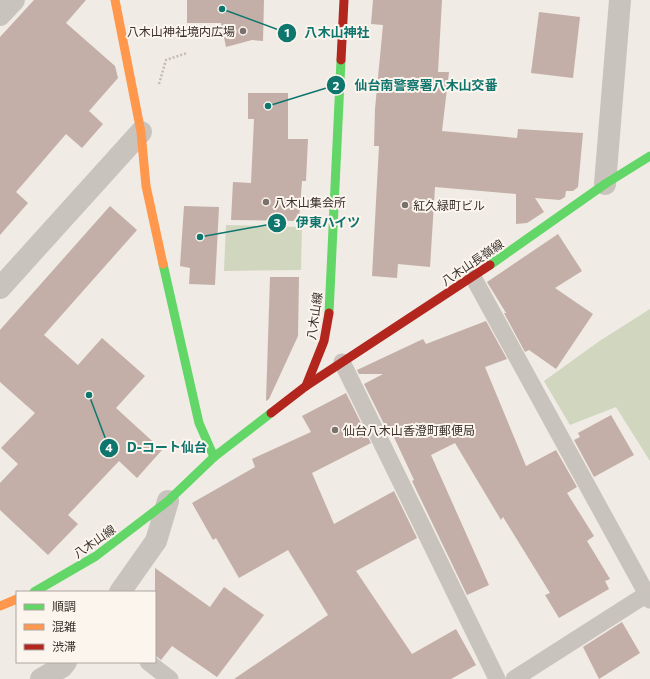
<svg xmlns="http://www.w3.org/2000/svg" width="650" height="679" font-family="Commissioner,'Noto Sans JP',sans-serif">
<rect width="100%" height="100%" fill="#f0ebe5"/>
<g fill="#d1d6bf">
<polygon points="226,225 302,227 301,270 224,271"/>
<polygon points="650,309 650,461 616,407 570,425 544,381 601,340"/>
</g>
<g fill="#c3afa7">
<polygon points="34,0 86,0 66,23 115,66 118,78 89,111 103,124 82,148 66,134 16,192 28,203 0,235 0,37"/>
<polygon points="187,0 264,0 263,41 252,40 226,47 221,23 187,23"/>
<polygon points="373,0 442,0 438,72 449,72 442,131 517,138 518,129 583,133 578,187 573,191 566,191 565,197 560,200 535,198 544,212 527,223 516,224 516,194 435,187 430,267 398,264 397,278 372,276 379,146 374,146 375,109 383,25 371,24"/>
<polygon points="539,12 580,17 573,78 531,73"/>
<polygon points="248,93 288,93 288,139 308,139 306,181 302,181 299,221 231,220 233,182 251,183 254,119 248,119"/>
<polygon points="110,206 137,230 44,335 78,365 102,338 145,376 116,408 162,450 137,478 119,461 68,515 78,524 48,555 0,510 0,483 18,464 1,448 35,413 0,382 0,330"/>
<polygon points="184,206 219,207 215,285 189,284 190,268 180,266"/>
<polygon points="558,234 582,271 555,288 593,314 556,369 529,350 525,352 504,313 506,313 487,282"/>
<polygon points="270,277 299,277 298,336 269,399 266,401"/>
<polygon points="486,321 507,359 485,367 526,466 556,450 577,487 567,493 594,536 587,541 610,579 605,581 609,589 559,618 545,595 550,593 503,517 501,520 455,443 431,455 489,585 467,595 412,481 414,480 392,433 389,434 364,384 383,374 359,374 357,370 423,339 426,344"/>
<polygon points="346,393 371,443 312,473 334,524 394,491 417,538 356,571 412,654 456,629 476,665 451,679 234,679 328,615 288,550 239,578 216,538 213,540 192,503 255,467 252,459 311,432 302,416"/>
<polygon points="611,415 634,455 594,477 574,440 580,437 578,433"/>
<polygon points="155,568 210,607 224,587 264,615 217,677 172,646 161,660 155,655"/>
<polygon points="622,622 640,653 599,679 583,647"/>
</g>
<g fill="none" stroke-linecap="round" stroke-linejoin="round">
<polyline stroke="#c2bbb6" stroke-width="2.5" stroke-dasharray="2 2" stroke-linecap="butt" points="159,84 166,60 187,53"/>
<g stroke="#c9c3be" stroke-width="17">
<polyline points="473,277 650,600"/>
<polyline points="342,362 497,679"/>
<polyline points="148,662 170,679"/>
<polyline points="514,679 647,594"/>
</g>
<g stroke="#c9c3be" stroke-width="22">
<polyline points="0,15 14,0"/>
<polyline points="605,184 620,0"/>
<polyline points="0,288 141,132"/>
<polyline points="120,592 156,541 168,501"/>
<polyline points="41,679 62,667 66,662"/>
</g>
<g stroke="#63d668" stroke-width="9">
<polyline points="163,264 199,423 214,457"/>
<polyline points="490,265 605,184 650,156"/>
<polyline points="329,313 341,60"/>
<polyline points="34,592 96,556 168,501 214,457 271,413"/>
</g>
<g stroke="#ff974d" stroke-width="9">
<polyline points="115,0 141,132 146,186 163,264"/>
<polyline points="0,606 17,599"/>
</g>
<g stroke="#b3261e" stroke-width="9">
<polyline points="341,60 344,0"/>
<polyline points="306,386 490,265"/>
<polyline points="271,413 306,386 324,341 329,313"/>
</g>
</g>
<g fill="#7a716c" stroke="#fbf5ee" stroke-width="1.5">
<circle cx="243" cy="31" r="4"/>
<circle cx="266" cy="202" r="4"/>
<circle cx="405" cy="205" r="4"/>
<circle cx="335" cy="430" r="4"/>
</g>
<g text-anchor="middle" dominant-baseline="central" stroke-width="4" stroke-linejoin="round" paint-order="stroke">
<g font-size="12" fill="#3b302b" stroke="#fbf5ee" text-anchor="start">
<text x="235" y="31" text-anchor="end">八木山神社境内広場</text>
<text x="274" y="202">八木山集会所</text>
<text x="413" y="205">紅久緑町ビル</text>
<text x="343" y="430">仙台八木山香澄町郵便局</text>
</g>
<g font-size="12" fill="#3b302b" stroke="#fbf5ee">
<text transform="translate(472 262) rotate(-34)">八木山長嶺線</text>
<text transform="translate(314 316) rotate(-82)">八木山線</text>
<text transform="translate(94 541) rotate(-35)">八木山線</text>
</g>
</g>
<path fill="none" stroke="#0f766e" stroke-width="1.5" d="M222 9L287 33M268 106L336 85M200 237L277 223M89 395L109 448"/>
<g fill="#0f766e" stroke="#fbf5ee" stroke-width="1.5">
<circle cx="222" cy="9" r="4"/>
<circle cx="268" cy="106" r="4"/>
<circle cx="200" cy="237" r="4"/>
<circle cx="89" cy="395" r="4"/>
<circle cx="287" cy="33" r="10"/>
<circle cx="336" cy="85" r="10"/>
<circle cx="277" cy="223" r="10"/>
<circle cx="109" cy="448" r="10"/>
</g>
<g font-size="12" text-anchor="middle" font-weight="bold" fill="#fff">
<text x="287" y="37">1</text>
<text x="336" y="90">2</text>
<text x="277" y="227">3</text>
<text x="109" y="452">4</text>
</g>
<g font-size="13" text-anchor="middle" font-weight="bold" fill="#0f766e" stroke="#fbf5ee" stroke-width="4" stroke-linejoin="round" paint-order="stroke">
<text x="337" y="37">八木山神社</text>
<text x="426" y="90">仙台南警察署八木山交番</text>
<text x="328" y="227">伊東ハイツ</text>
<text x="167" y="452">D-コート仙台</text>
</g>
<rect x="16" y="591" width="140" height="72" fill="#fbf5ee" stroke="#aea6a0"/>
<rect x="24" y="604" width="20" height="6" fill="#63d668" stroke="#aea6a0"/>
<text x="52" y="611" font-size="12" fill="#3b302b">順調</text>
<rect x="24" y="624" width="20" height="6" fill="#ff974d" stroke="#aea6a0"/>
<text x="52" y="631" font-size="12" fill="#3b302b">混雑</text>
<rect x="24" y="644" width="20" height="6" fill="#b3261e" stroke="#aea6a0"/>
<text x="52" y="651" font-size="12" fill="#3b302b">渋滞</text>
</svg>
